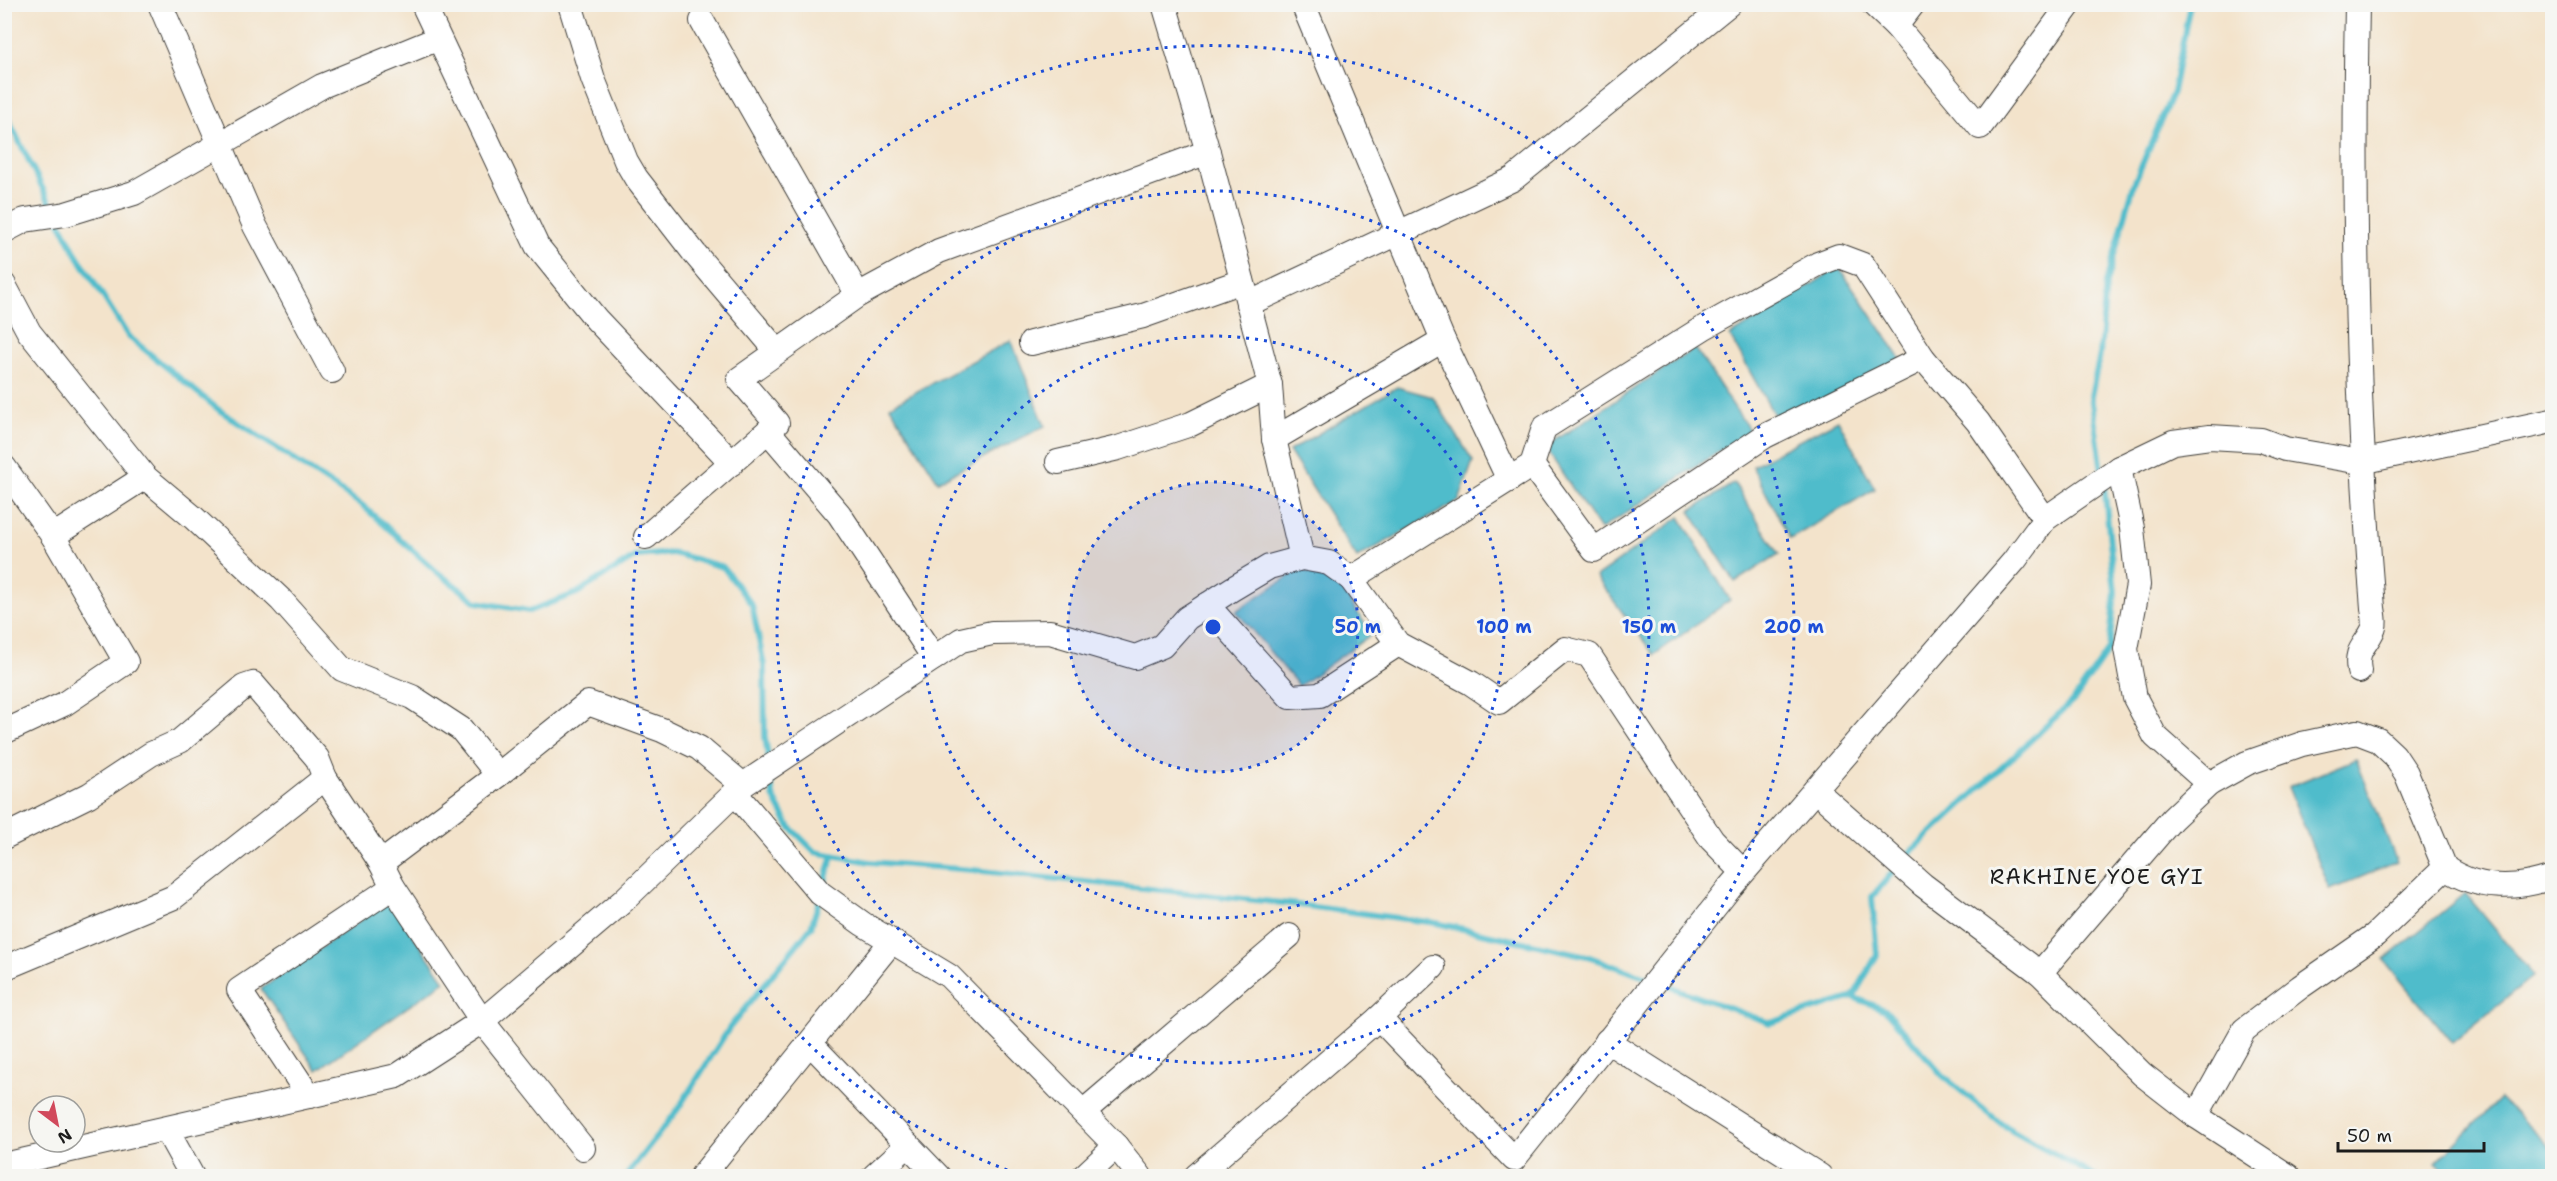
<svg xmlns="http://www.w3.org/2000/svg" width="2557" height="1181" font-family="'Shantell Sans',sans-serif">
<rect width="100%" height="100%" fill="#f6f6f2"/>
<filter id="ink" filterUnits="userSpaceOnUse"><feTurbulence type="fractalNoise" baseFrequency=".0167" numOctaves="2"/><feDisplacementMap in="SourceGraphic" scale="12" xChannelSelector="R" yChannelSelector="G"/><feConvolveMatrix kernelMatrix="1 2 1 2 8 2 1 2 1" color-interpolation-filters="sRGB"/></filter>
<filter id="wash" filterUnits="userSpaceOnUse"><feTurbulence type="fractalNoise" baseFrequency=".008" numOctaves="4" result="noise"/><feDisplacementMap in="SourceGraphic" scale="24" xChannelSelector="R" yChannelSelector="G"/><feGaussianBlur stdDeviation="1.35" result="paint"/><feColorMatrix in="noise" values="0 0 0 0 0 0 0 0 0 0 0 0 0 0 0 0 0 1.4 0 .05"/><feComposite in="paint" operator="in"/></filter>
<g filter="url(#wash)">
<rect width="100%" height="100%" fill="#f3e3cb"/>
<g fill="#50bccb" stroke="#366c74" stroke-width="1.5">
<polygon points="1839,267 1903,362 1778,422 1730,336"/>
<polygon points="1011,340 1045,426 938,481 890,406"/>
<polygon points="1695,348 1750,431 1600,530 1545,447"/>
<polygon points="1397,387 1433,397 1473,461 1459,501 1357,558 1289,451"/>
<polygon points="1838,420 1875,489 1790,539 1752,466"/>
<polygon points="1734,483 1779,554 1735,582 1690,511"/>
<polygon points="1680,517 1730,600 1654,655 1596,577"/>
<polygon points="1300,569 1339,585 1372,634 1299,686 1236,611"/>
<polygon points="2356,759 2397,862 2330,890 2288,787"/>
<polygon points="2465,893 2534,976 2452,1043 2384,960"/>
<polygon points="389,901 445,981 317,1070 261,989"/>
<polygon points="2500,1098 2552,1149 2552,1174 2550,1176 2450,1176 2436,1163"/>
</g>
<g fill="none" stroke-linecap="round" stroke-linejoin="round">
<g stroke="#50bccb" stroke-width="6">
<polyline points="4,111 54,211"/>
<polyline points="59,220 74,250 128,336 219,410 362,505 437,572 477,602 529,611 577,593 636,556 673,553 723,567 752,605 764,665 765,738 769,761"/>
<polyline points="2102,471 2091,396 2100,354 2106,283 2135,181 2173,92 2190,4"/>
<polyline points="770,774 773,796 789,826 815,852 870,862 973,870 1291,904 1436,923 1587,956 1650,979"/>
<polyline points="1903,859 2074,700 2109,649 2115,592 2104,484"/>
<polyline points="823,888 833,855"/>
<polyline points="1660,983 1770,1023 1853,997 1885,1010 1943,1076 2003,1125 2094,1176"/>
<polyline points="1853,997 1877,955 1872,897 1897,867"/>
<polyline points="626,1176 678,1109 730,1027 811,927 820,898"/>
</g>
</g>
</g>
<g filter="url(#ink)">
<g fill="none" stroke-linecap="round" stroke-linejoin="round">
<g stroke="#3c3a36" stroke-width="26">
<g id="minor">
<polyline points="160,4 255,226 332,371"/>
<polyline points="423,4 537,246 596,319 732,463"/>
<polyline points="570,4 593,79 626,161 636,178 695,254 777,351"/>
<polyline points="1164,4 1208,152 1270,385 1274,439 1302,558"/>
<polyline points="1303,4 1443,340 1509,480"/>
<polyline points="1873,4 1896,26 1980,127 2070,4"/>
<path d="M2357,4c-4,203 -1,402 16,604 1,7 3,16 0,22 -8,17 -18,19 -14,41"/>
<polyline points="702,21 858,295"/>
<polyline points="1896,26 1913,4"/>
<polyline points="4,231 25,220 66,214 134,193 322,86 437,39"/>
<polyline points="4,285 29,332 145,477 194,518 281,600 342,669 412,697 461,729 498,775 588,703 662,730 699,748 743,785"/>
<polyline points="1248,304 1513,179 1729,4"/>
<polyline points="1031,343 1143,316 1242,281"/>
<polyline points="768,431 839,514 934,658"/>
<polyline points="1274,439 1443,340"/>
<polyline points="1058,462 1118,448 1191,424 1270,385"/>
<polyline points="1532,465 1594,550 1765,436 1923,358"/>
<polyline points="4,467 53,536 126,662 64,704 4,732"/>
<polyline points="2119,468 2132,528 2138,585 2126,649 2135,698 2155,736 2209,784"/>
<polyline points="53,536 145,477"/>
<polyline points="646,537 777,423 739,379 858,295 939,251 1208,152"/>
<polyline points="1351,579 1532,465 1544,428 1703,328 1818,264 1839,256 1863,265 1923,358 1978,422 2045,519"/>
<polyline points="1207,605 1290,697 1320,695 1398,644"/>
<polyline points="498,775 381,863 393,887 482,1021 583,1148"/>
<polyline points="1815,790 1923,885 2040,973 2142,1074 2196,1116 2288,1176"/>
<polyline points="735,793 820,893 863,924 949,976 1116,1146 1140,1176"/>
<polyline points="4,837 89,795 151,754 180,741 244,687 253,684 317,758 325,778 381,863"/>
<polyline points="4,968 174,897 325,778"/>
<polyline points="2040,973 2172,819 2209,784 2247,763 2302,744 2357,732 2378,740 2394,755 2406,773 2445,868"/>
<polyline points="1379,1018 1514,1159 1729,889 2014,561 2045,519 2119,468 2173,442 2210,437 2261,440 2285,449 2361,462 2552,421"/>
<polyline points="1607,1041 1820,1176"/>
<polyline points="810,1043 938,1176"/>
<polyline points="309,1096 239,990 393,887"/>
<polyline points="1083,1112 1289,936"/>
<path d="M2196,1116l48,-86 56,-43 75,-52 70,-67c33,22 71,22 107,9"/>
<polyline points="166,1129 192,1176"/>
<polyline points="4,1165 397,1076 482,1021 622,902 743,785 961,640 992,633 1050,632 1135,657 1162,646 1187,618 1232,589 1269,567 1302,558 1329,563 1351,579 1398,644 1471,683 1499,702 1565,649 1589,655 1712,840 1743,872"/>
<polyline points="702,1176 892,941"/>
<polyline points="874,1176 908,1145"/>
<polyline points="1084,1176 1116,1146"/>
<polyline points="1196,1176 1379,1018 1433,967"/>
</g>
</g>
<use href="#minor" stroke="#fff" stroke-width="24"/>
</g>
</g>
<circle cx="1213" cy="627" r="145" fill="#1d4ed8" fill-opacity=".12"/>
<g fill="none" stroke="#1d4ed8" stroke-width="3" stroke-dasharray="3 6">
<circle cx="1213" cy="627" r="145"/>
<circle cx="1213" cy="627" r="291"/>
<circle cx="1213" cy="627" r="436"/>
<path d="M1024 1176A581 581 0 1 1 1402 1176"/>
</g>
<g text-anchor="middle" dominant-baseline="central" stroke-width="6" stroke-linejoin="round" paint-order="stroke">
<g font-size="21" letter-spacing="1.5" fill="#1c1c1c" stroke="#f6f6f2">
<text x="2097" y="877">RAKHINE YOE GYI</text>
</g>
</g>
<circle cx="1213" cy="627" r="9" fill="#1d4ed8" stroke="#f6f6f2" stroke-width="3"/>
<g font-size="18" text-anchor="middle" font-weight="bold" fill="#1d4ed8" stroke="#f6f6f2" stroke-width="6" stroke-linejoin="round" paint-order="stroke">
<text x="1358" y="633">50 m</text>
<text x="1504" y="633">100 m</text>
<text x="1649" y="633">150 m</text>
<text x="1794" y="633">200 m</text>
</g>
<rect width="2557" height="1181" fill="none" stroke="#f6f6f2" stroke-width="24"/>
<g transform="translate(57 1124) rotate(148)"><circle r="28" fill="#f6f6f2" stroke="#9f9f9c" stroke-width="1.5"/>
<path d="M0-4.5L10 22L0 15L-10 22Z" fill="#d1495b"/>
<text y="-9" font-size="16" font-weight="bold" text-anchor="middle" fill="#1c1c1c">N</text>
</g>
<path d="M2338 1142v9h146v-9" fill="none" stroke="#1c1c1c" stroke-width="3"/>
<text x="2347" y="1142" font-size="18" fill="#1c1c1c" stroke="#f6f6f2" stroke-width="4.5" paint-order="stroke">50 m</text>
</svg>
